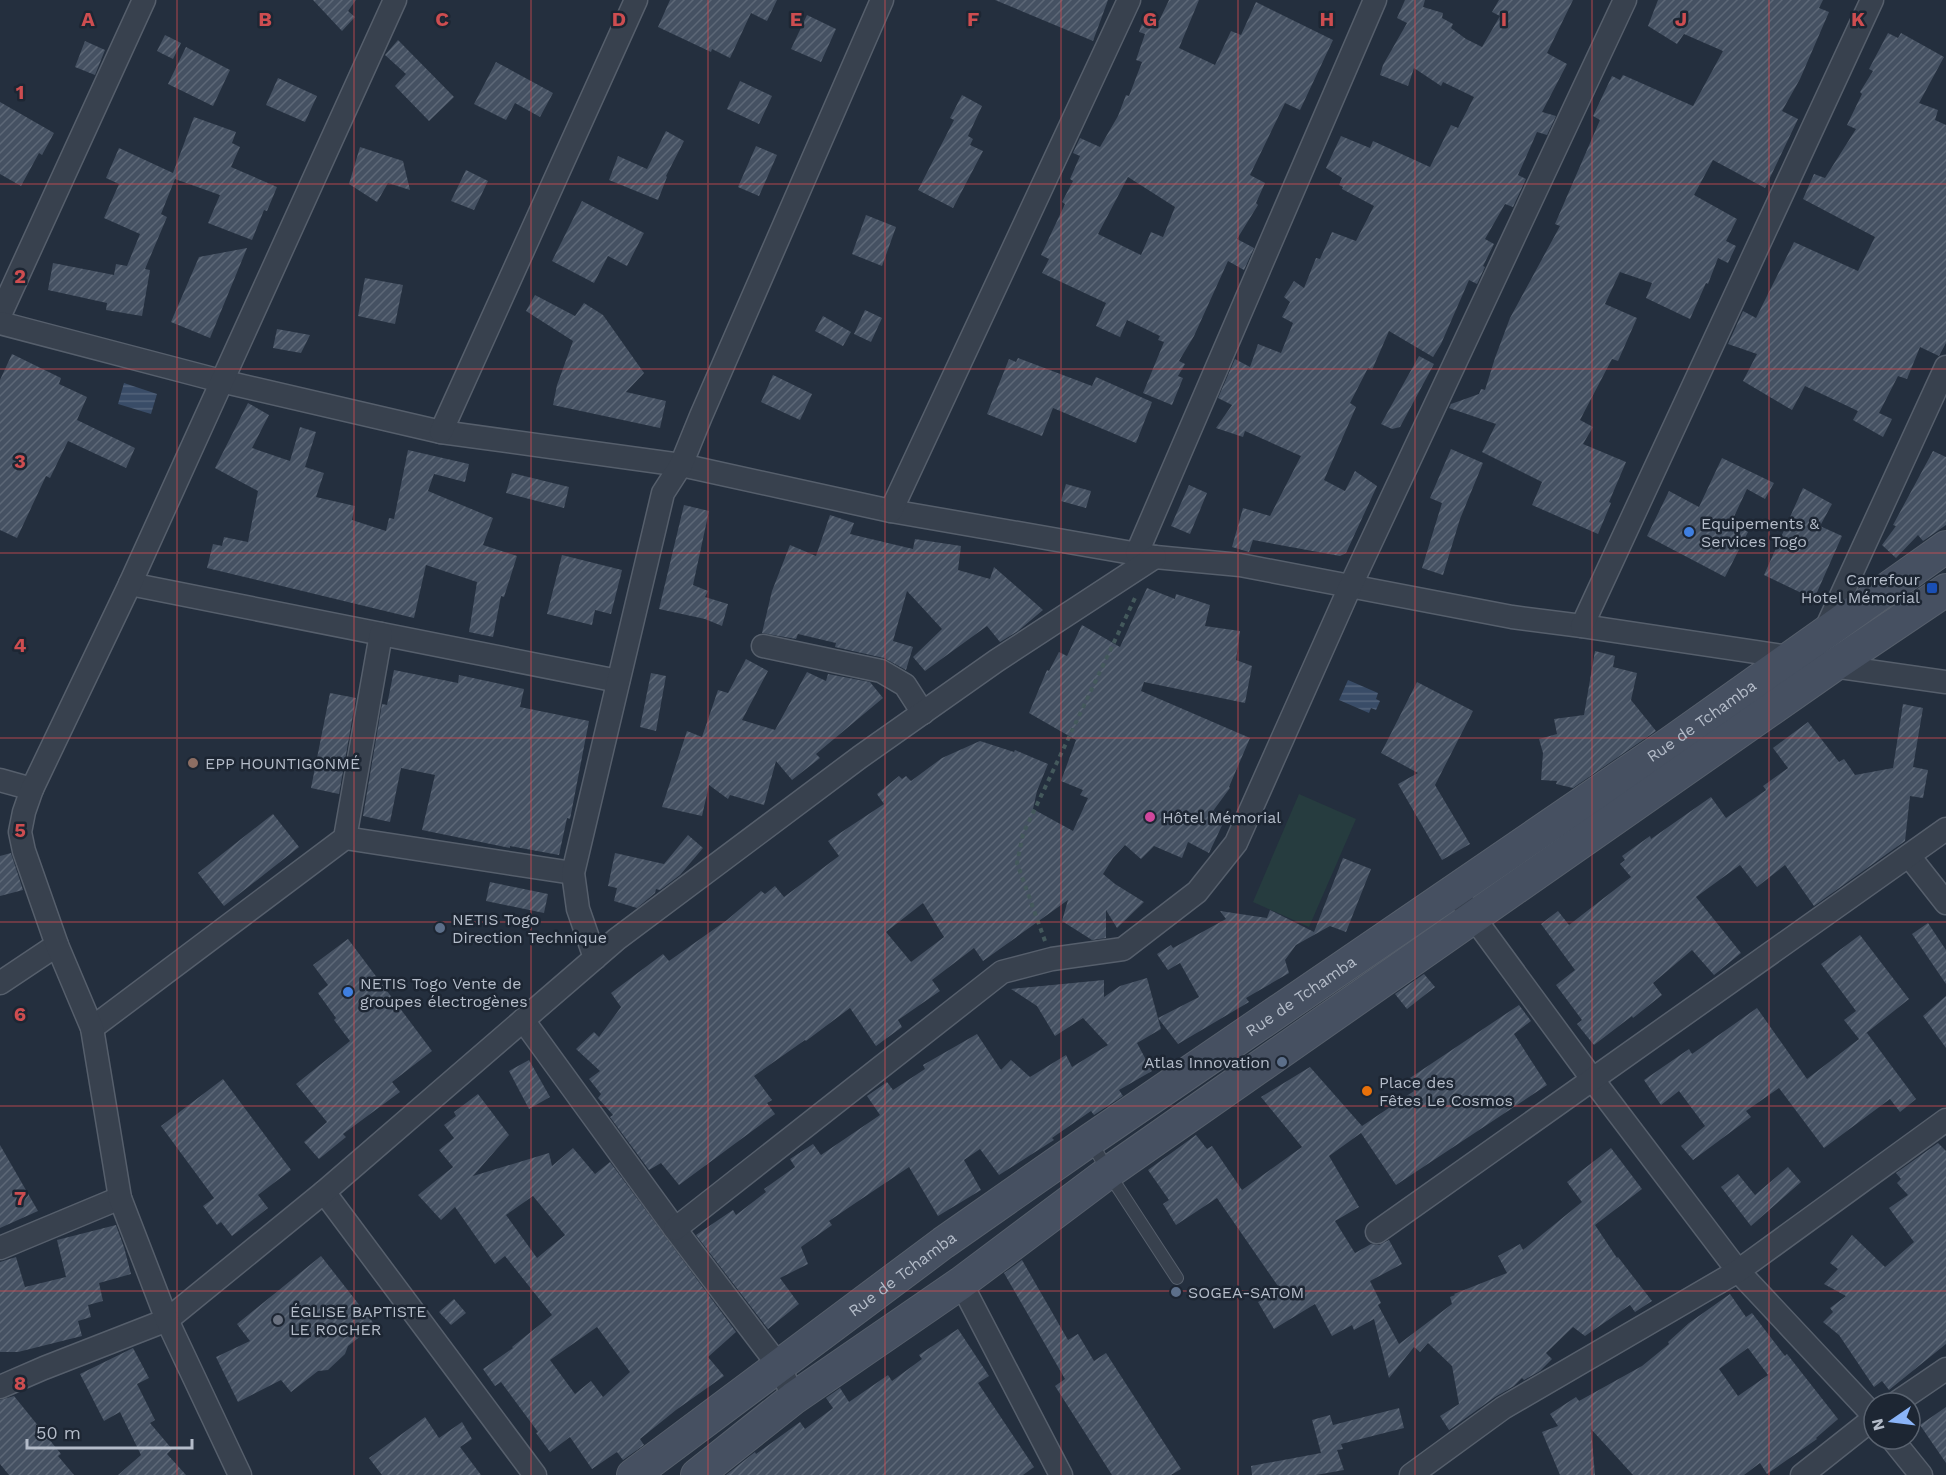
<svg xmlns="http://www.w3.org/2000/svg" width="1946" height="1475" font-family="'Work Sans',sans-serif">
<defs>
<pattern id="water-rules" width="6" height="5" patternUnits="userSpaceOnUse" patternTransform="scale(1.5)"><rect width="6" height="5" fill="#394c67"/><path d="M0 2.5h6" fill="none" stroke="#53647b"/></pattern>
<pattern id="building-hatch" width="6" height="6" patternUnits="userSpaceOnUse" patternTransform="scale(1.5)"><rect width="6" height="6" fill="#455162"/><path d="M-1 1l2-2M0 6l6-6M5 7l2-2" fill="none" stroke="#5d6877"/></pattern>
</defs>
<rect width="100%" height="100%" fill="#242f3e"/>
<polygon fill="#263c3f" points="1299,794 1356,819 1309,927 1253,902"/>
<g fill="url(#water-rules)">
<polygon points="124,383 157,394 151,414 118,404"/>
<polygon points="1348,680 1378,693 1376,699 1380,701 1376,710 1371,708 1369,713 1339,700"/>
</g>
<g fill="url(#building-hatch)" fill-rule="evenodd">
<polygon points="313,0 356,0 348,11 355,17 342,31"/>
<polygon points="670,0 777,0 767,21 751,13 730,58 712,49 711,52 658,27"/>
<polygon points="995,0 1108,0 1093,41"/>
<path d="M1169,0h30l-20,48 36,17 16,-34 10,4 15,-33 77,38 -33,70 -15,-7 -35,72 15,8 -9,20 2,2 -21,34 17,9 -10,22 -16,-9 -34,75 -15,25 6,3 -7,12 5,2 -11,27 -29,-12 21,-51 -6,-2 2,-4 -33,-16 -7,17 -24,-11 10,-23 -64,-30 7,-14 -8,-4 24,-51 -3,-2 11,-21 -3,-2 10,-23 -7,-3 7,-15 20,9 18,-31 8,-21 3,1 13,-34 -6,-2 9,-26 -6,-2 6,-16 14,5zM1128,177l47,30 -12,30 -12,-5 -10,23 -43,-21z"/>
<polygon points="1405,0 1425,0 1423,7 1443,13 1442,18 1453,24 1451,28 1466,39 1482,47 1500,16 1492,12 1499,0 1573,0 1547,53 1567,64 1542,112 1556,116 1547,135 1537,132 1518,175 1526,179 1513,207 1505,204 1485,239 1494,244 1483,266 1485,267 1477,284 1469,280 1441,344 1433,357 1389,331 1372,370 1368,368 1350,403 1356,407 1324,480 1345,491 1355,471 1377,486 1346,553 1340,556 1253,540 1249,552 1232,547 1243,508 1270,516 1301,456 1245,431 1243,437 1216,428 1232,405 1218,398 1235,359 1250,367 1258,344 1281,353 1293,323 1282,317 1290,302 1284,297 1294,281 1304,288 1316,258 1320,259 1332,232 1356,241 1374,206 1342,189 1343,187 1339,185 1342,178 1326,168 1341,136 1370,148 1373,141 1430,167 1451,125 1458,128 1474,97 1443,82 1441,86 1414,68 1408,86 1380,75 1383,65 1407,23 1397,18"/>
<polygon points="1658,0 1823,0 1819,8 1829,12 1800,79 1782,111 1798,119 1765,188 1713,160 1694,195 1737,219 1726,241 1736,246 1728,263 1718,258 1708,284 1706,283 1690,319 1646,298 1652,283 1620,272 1605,304 1637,318 1618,361 1612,359 1580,420 1593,427 1583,444 1626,462 1609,502 1611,503 1598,534 1532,505 1542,482 1482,452 1496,424 1449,408 1451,404 1479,394 1481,389 1485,390 1495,358 1510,318 1560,226 1555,224 1600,120 1593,116 1612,76 1620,80 1623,75 1693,106 1723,51 1684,34 1677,44 1648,26"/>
<polygon points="807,15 836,29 821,62 791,49"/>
<polygon points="1888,33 1898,38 1901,33 1944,57 1919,103 1938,110 1935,120 1946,125 1946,343 1939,356 1920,347 1907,379 1898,376 1879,413 1892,419 1883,437 1853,420 1858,411 1805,386 1792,410 1743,381 1757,354 1728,344 1743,311 1756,318 1794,242 1858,271 1875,237 1803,199 1814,174 1825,178 1856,129 1847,125 1862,94 1860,92 1873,71 1869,69"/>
<polygon points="165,35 181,43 173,59 157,51"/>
<polygon points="398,40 454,97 429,121 395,86 406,74 385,55"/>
<polygon points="85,41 105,50 95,75 75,67"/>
<polygon points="186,47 230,70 213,106 168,84"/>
<polygon points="496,62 553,93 540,117 515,103 506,120 474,104"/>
<polygon points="278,78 317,96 305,122 266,105"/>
<polygon points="740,81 772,96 759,124 727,109"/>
<polygon points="962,95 982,106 968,136 973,139 970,145 983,151 953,208 918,190 954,120 950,118"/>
<polygon points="0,102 54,133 42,155 39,153 21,186 0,174"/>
<polygon points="194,117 236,132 232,143 240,147 231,167 277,187 267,211 264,210 252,240 208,223 220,195 175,179 161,214 167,217 145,269 150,270 142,316 106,310 107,303 48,290 53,263 114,275 116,264 127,266 140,234 104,218 119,184 106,178 119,148 173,173"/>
<polygon points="666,131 684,141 666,176 667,177 658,200 609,180 618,156 647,169"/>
<polygon points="756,146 777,155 759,196 738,187"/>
<polygon points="360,147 403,161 410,190 388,183 377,202 349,184"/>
<polygon points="466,170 488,181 474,210 451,201"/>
<polygon points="582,201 644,233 627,266 608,256 594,283 552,261"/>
<polygon points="866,215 896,227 882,266 852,254"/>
<polygon points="247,248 210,338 171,322 199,257"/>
<polygon points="365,278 403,285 395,324 358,316"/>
<polygon points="535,295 575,316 584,303 603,315 644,373 626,392 666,401 660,428 553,405 557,385 573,341 526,311"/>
<polygon points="865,310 882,318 871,342 854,334"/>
<polygon points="823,316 851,332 843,346 815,331"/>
<polygon points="277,329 310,335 301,353 273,348"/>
<polygon points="12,354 61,378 59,384 87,397 77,420 135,448 126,468 68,441 50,478 46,476 17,538 0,530 0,380"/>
<polygon points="1419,356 1434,364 1400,427 1392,429 1381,424"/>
<polygon points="1018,358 1092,386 1096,377 1152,402 1136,443 1053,408 1042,436 987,414 1009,359 1016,362"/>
<polygon points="773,375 812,394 800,420 761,402"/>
<polygon points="248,403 269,415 252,448 290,461 300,427 316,432 305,467 324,473 316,497 355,506 352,520 386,531 389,518 394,519 408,450 469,464 465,482 434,474 428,491 493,518 483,545 517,556 504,597 501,596 493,637 469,632 477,582 426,565 414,618 207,568 213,544 222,546 224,537 248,542 258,491 215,468"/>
<polygon points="1451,449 1483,463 1460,519 1443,575 1422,568 1442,503 1430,498"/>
<polygon points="1933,451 1946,457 1946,525 1923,541 1918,535 1896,558 1882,545 1896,526 1893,525"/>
<polygon points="1722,458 1774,483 1765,499 1747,489 1731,523 1748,532 1725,577 1647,536 1669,491 1699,507"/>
<polygon points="512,473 569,487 564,508 506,493"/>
<polygon points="1066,484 1091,491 1086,508 1061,501"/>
<polygon points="1189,485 1207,493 1190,534 1171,526"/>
<polygon points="1803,488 1832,504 1820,526 1842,536 1814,599 1764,575"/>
<polygon points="684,505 709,511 693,585 708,591 705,597 728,604 722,626 705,619 659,609"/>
<polygon points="830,515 854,523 850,534 913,549 915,539 961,546 958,570 990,579 994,567 1043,610 1018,631 1000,642 987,626 925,671 913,657 942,629 907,591 893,641 913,647 906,670 884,658 835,647 836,643 798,634 796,639 762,633 772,591 790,545 816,556"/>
<polygon points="562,555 622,570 611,614 595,610 592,625 547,614"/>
<path d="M1147,588l28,11 1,-5 34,11 -5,21 35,5 -4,29 16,6 -7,37 -101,-21 -3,9 109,47 -21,49 1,1 -17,23 13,6 -17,36 -21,-11 -6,16 -28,-12 -13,13 -16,-14 -12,13 -10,16 12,10 29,18 -27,26 -11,-18v28l-14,2 -30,-19 6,-21 -85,61 -9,-13 -42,32 8,11 -42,29 4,7 -26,19 -26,-38 -44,33 -1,-1 -51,36 18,24 -5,3 8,11 -96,71 -18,-22 -12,7 -39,-53 3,-2 -15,-17 3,-4 -12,-15 11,-8 -24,-22 18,-17 5,5 22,-30 -10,-14 52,-39 6,7 58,-41 34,-29 4,3 10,-8 9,11 55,-41 -11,-15 56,-37 -7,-10 22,-18 3,3 4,-3 5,5 31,-23 38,-17 34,11 1,-2 33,14 -11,27 -4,18 40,22 15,-33 -8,-3 3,-5 -22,-9 15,-41 -47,-27 18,-43 2,1 10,-19 8,4 15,-31 38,22zM923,903l21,34 -33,25 -25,-30z"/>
<polygon points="1595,651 1615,656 1613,667 1637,673 1631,700 1656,731 1573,788 1556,784 1557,781 1541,780 1543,753 1539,739 1557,734 1554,719 1584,715"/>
<polygon points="746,659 768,671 742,720 775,730 807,672 826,681 828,674 870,682 883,698 816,754 820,758 792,780 776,761 764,805 730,795 728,799 709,785 702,816 662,807 687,731 702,737 718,690 728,693"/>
<polygon points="394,670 458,683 459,675 524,689 520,707 589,721 570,819 567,818 559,855 510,846 510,848 422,830 435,775 401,768 390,822 363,816 382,704 387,705"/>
<polygon points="651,673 666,676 656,731 640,727"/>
<polygon points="1417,682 1473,711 1435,785 1470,844 1442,860 1398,784 1418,773 1381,753"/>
<polygon points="330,693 356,698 339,794 311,788"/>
<polygon points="1903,704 1923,708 1913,767 1928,770 1923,798 1910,796 1905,841 1814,906 1785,865 1757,887 1740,865 1696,897 1741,953 1714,975 1692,950 1653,983 1662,995 1633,1018 1632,1016 1594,1045 1577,1024 1582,1020 1556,985 1575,970 1541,924 1558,911 1569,925 1631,877 1620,864 1625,860 1622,856 1650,836 1651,839 1711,797 1726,818 1766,790 1763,786 1788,768 1773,748 1808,722 1839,762 1844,759 1855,775 1893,768"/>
<polygon points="273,814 299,847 224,906 198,873"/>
<polygon points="688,835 703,848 680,875 660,890 656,889 655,893 637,908 614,901 617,888 608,886 615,853 664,864"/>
<polygon points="11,853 23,890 0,896 0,856"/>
<polygon points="1343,858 1371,869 1346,932 1330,926 1296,945 1285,960 1289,973 1246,998 1249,1002 1178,1044 1158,1018 1199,997 1180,963 1168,970 1157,954 1171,945 1173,948 1226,919 1220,911 1267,918 1270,910 1314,932"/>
<polygon points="490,882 548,894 544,913 486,901"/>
<polygon points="1928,923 1946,950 1946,984 1912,934"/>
<polygon points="1860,935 1909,999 1865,1034 1867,1033 1916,1099 1900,1112 1890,1099 1824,1148 1779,1088 1746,1111 1751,1117 1693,1160 1681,1146 1705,1126 1679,1091 1661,1105 1644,1080 1689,1049 1692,1054 1757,1008 1807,1079 1859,1039 1844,1020 1856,1011 1821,964"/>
<polygon points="348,939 432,1051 392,1082 400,1092 343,1134 346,1137 319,1159 304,1142 327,1122 296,1084 350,1041 334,1020 336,1018 318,993 328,985 313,965"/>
<polygon points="1424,974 1435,987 1407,1009 1395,994"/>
<polygon points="1147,978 1161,1029 1137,1043 1152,1071 1119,1090 1123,1096 1094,1115 1091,1111 1052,1138 1054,1140 999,1175 980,1149 964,1160 981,1190 938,1216 909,1167 854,1204 829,1221 832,1225 801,1247 808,1264 780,1278 799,1304 768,1329 696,1235 733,1210 736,1215 766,1192 764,1189 795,1167 790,1159 813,1144 821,1155 880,1115 867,1096 887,1082 893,1090 925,1069 923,1065 977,1034 1001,1070 1011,1060 1030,1077 1066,1055 1072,1067 1108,1045 1083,1018 1055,1036 1037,1006 1011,989 1104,980 1104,997 1120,986"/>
<polygon points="1946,996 1946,1048 1923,1016"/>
<polygon points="1519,1005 1531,1021 1514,1034 1547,1085 1396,1185 1361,1133 1329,1156 1359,1207 1335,1221 1355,1253 1371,1244 1379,1245 1389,1240 1402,1264 1370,1281 1381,1303 1378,1305 1399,1344 1452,1304 1450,1297 1455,1295 1454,1294 1507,1273 1498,1256 1520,1244 1523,1250 1582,1202 1567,1182 1611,1148 1642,1189 1595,1225 1617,1258 1618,1257 1652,1301 1635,1312 1630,1305 1585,1336 1573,1327 1546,1353 1552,1359 1540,1371 1524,1380 1522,1378 1514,1386 1495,1397 1449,1430 1440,1416 1459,1404 1452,1366 1428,1343 1420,1352 1414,1347 1389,1378 1374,1319 1354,1330 1352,1325 1332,1336 1315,1304 1274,1329 1258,1302 1280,1289 1217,1198 1176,1225 1163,1204 1169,1200 1148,1170 1196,1135 1207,1149 1212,1146 1242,1190 1302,1147 1261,1097 1310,1067 1362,1126 1414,1091 1407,1080"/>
<polygon points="529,1060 550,1097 529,1109 509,1071"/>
<polygon points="223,1079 291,1170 258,1195 268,1208 232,1236 221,1222 217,1225 203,1206 214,1198 161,1126"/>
<path d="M478,1094l31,41 -36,41 76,-23 3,13 21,-18 22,26 15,-12 126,170 -28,25 16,19 -48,34 -36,29 4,6 -21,15 -6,-8 -25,17 -22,-32 -20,15 -14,-19 2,-1 -37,-50 -6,4 -12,-17 30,-21 -1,-1 40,-32 -47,-59 -10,8 -40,-57 -14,13 -23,-25 35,-28 -14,-17 15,-12 -10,-13 12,-9 -2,-4zM533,1196l32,39 -28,23 -31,-43zM597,1327l33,45 -27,25 -12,-16 -16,13 -25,-34z"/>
<polygon points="1938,1143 1946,1151 1946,1344 1889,1390 1882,1381 1874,1387 1839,1335 1823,1322 1833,1312 1830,1308 1846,1296 1824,1284 1838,1269 1830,1263 1852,1235 1885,1267 1914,1242 1889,1208 1908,1195 1897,1183 1901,1179 1896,1173"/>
<polygon points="0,1145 38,1211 0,1228"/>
<polygon points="1788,1167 1801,1182 1751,1226 1721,1187 1738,1174 1755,1195"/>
<polygon points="116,1225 124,1247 131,1274 99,1283 103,1301 88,1305 91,1317 78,1321 82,1336 18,1352 0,1352 0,1262 16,1257 25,1287 66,1277 57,1240"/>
<polygon points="321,1256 375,1325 348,1346 345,1354 328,1370 318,1371 291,1392 281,1380 238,1402 216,1357 250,1341 237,1324"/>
<polygon points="1022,1260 1068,1340 1078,1334 1094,1361 1106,1353 1181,1469 1171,1475 1112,1475 1055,1386 1065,1379 1004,1273"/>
<path d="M1730,1294l16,23 6,-4 33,43 2,-2 51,65 -22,19 1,1 -50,35 -7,-11 -16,12h-111l-42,-46 4,46h-35l-18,-43 16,-6 -8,-12 26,-17 3,4 63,-35 27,-22 -1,-2 21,-19zM1748,1348l20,27 -30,21 -19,-27z"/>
<polygon points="454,1299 466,1313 451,1325 439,1312"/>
<polygon points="958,1329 989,1376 978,1383 1034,1467 1023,1475 726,1475 755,1452 756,1454 800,1422 805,1429 833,1408 826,1398 840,1388 849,1402 888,1375 892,1381 922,1359 919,1355"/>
<polygon points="133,1348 149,1378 137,1384 155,1420 150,1423 172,1449 167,1454 186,1475 118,1475 141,1455 120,1412 104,1421 80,1374"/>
<polygon points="14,1396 61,1454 58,1456 74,1475 9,1475 0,1464 0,1400"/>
<polygon points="1946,1407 1946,1463 1920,1425"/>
<polygon points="1399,1408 1404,1428 1341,1444 1343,1449 1337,1450 1344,1470 1316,1475 1252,1475 1251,1466 1321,1453 1312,1420 1330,1415 1333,1425"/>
<polygon points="425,1417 439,1438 462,1422 472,1439 460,1447 481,1475 382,1475 369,1458"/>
</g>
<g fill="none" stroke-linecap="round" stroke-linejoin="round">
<g stroke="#565f6c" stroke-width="14">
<polyline id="lane" points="1090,1140 1115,1183 1177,1278"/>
</g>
<g stroke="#565f6c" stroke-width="25">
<g id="street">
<polyline points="0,315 144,0"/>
<polyline points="0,323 221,381 441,432 681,465 891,511 1155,557 1240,565 1512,617 1582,626 1789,657 1833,666 1946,682"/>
<polyline points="441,432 636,0"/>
<polyline points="891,511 1129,0"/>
<polyline points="1137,553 1375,0"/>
<polyline points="130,584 618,681"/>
<polyline points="1582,626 1872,0"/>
<polyline points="1824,633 1946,367"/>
<polyline points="763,646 881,671 905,685 923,713"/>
<polyline points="0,780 32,789"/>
<polyline points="345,838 573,873"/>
<polyline points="1909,856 1946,903"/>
<polyline points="1455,892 1593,1080 1738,1271 1874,1416"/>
<polyline points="595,958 578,909 573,873 663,493 681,465 701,416 882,0"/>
<polyline points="0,983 57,945"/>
<polyline points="523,1020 675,1229 779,1366 794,1398"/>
<polyline points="92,1028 345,838 381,634"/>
<polyline points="324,1192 535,1475"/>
<polyline points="675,1229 1002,972 1052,959 1123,949 1197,892 1236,843 1350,587 1625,0"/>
<polyline points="1377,1232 1946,829"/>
<polyline points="0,1248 120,1198"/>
<polyline points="961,1283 1061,1475"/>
<polyline points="0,1387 44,1368 167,1320 324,1192 617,939 860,757 996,661 1155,557"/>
<polyline points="1896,1403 1946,1369"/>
<polyline points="1892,1439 1921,1475"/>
<polyline points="240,1475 167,1320 120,1198 92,1028 57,945 24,851 20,832 24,812 32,789 130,584 395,0"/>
<polyline points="1411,1475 1503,1408 1738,1271 1946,1120"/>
<polyline points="1802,1475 1874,1418"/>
</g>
</g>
<g stroke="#565f6c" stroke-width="34">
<g id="secondary">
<path id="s1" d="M633,1475l310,-232 147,-103 580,-397 276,-196"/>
<polyline points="697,1475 794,1398 961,1283 1109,1172 1833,666 1946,590"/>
</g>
</g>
<polyline stroke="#44595c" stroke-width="4" stroke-dasharray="4.5 4.5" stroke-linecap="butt" points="1045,941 1017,863 1023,834 1135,598"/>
<use href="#lane" stroke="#38414e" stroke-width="12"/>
<use href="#street" stroke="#38414e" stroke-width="22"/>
<use href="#secondary" stroke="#465061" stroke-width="32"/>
</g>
<path fill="none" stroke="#ce4d50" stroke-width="1.5" stroke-opacity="0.55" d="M177,0v1475M354,0v1475M531,0v1475M708,0v1475M885,0v1475M1061,0v1475M1238,0v1475M1415,0v1475M1592,0v1475M1769,0v1475M0,184h1946M0,369h1946M0,553h1946M0,738h1946M0,922h1946M0,1106h1946M0,1291h1946"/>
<g fill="#3f7fe0" stroke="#1d2633" stroke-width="2">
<circle cx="1689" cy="532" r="6"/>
<circle cx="348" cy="992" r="6"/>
</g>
<rect fill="#1a4fb4" stroke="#1d2633" stroke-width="2" x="1926" y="582" width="12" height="12" rx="3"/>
<circle fill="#8d6e63" stroke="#1d2633" stroke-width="2" cx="193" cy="763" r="6"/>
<circle fill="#d1479c" stroke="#1d2633" stroke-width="2" cx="1150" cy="817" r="6"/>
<g fill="#5c6f8a" stroke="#1d2633" stroke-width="2">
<circle cx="440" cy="928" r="6"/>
<circle cx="1282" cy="1062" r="6"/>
<circle cx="1176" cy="1292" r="6"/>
</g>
<circle fill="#e8710a" stroke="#1d2633" stroke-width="2" cx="1367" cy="1091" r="6"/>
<circle fill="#6b7280" stroke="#1d2633" stroke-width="2" cx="278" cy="1320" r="6"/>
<g text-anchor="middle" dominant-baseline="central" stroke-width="5" stroke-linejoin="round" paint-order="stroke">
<g font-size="16" fill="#b4bcc9" stroke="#1d2633" text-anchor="start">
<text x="1701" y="523">Equipements &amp;<tspan x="1701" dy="18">Services Togo</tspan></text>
<text x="1920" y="579" text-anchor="end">Carrefour<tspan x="1920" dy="18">Hotel Mémorial</tspan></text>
<text x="205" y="763">EPP HOUNTIGONMÉ</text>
<text x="1162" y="817">Hôtel Mémorial</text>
<text x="452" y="919">NETIS Togo<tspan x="452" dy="18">Direction Technique</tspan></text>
<text x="360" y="983">NETIS Togo Vente de<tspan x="360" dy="18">groupes électrogènes</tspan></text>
<text x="1270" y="1062" text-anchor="end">Atlas Innovation</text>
<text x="1379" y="1082">Place des<tspan x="1379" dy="18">Fêtes Le Cosmos</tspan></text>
<text x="1188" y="1292">SOGEA-SATOM</text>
<text x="290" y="1311">ÉGLISE BAPTISTE<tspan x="290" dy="18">LE ROCHER</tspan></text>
</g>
<g font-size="16" fill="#b4bcc9" stroke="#1d2633">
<text stroke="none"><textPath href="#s1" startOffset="1308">Rue de Tchamba</textPath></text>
<text stroke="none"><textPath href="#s1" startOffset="822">Rue de Tchamba</textPath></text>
<text stroke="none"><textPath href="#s1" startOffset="336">Rue de Tchamba</textPath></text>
</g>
</g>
<g font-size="20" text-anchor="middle" font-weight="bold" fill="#ce4d50" stroke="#1d2633" stroke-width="5" stroke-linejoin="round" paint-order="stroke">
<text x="88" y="26">A</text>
<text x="265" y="26">B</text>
<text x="442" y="26">C</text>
<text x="619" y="26">D</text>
<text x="796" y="26">E</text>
<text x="973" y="26">F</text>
<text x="1150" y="26">G</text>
<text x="1327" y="26">H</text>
<text x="1504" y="26">I</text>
<text x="1681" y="26">J</text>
<text x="1858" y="26">K</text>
<text x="20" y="99">1</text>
<text x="20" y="283">2</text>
<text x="20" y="468">3</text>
<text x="20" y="652">4</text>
<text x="20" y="837">5</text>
<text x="20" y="1021">6</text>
<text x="20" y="1205">7</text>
<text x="20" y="1390">8</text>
</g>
<g transform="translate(1892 1421) rotate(256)"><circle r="28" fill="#1d2633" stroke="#59626f" stroke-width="1.5"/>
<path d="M0-4.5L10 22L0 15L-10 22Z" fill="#8ab4f8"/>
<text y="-9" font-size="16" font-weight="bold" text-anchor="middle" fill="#b4bcc9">N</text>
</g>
<path d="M27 1439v9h165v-9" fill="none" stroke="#b4bcc9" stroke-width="3"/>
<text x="36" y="1439" font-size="18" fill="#b4bcc9" stroke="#1d2633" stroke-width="4.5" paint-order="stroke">50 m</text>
</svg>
